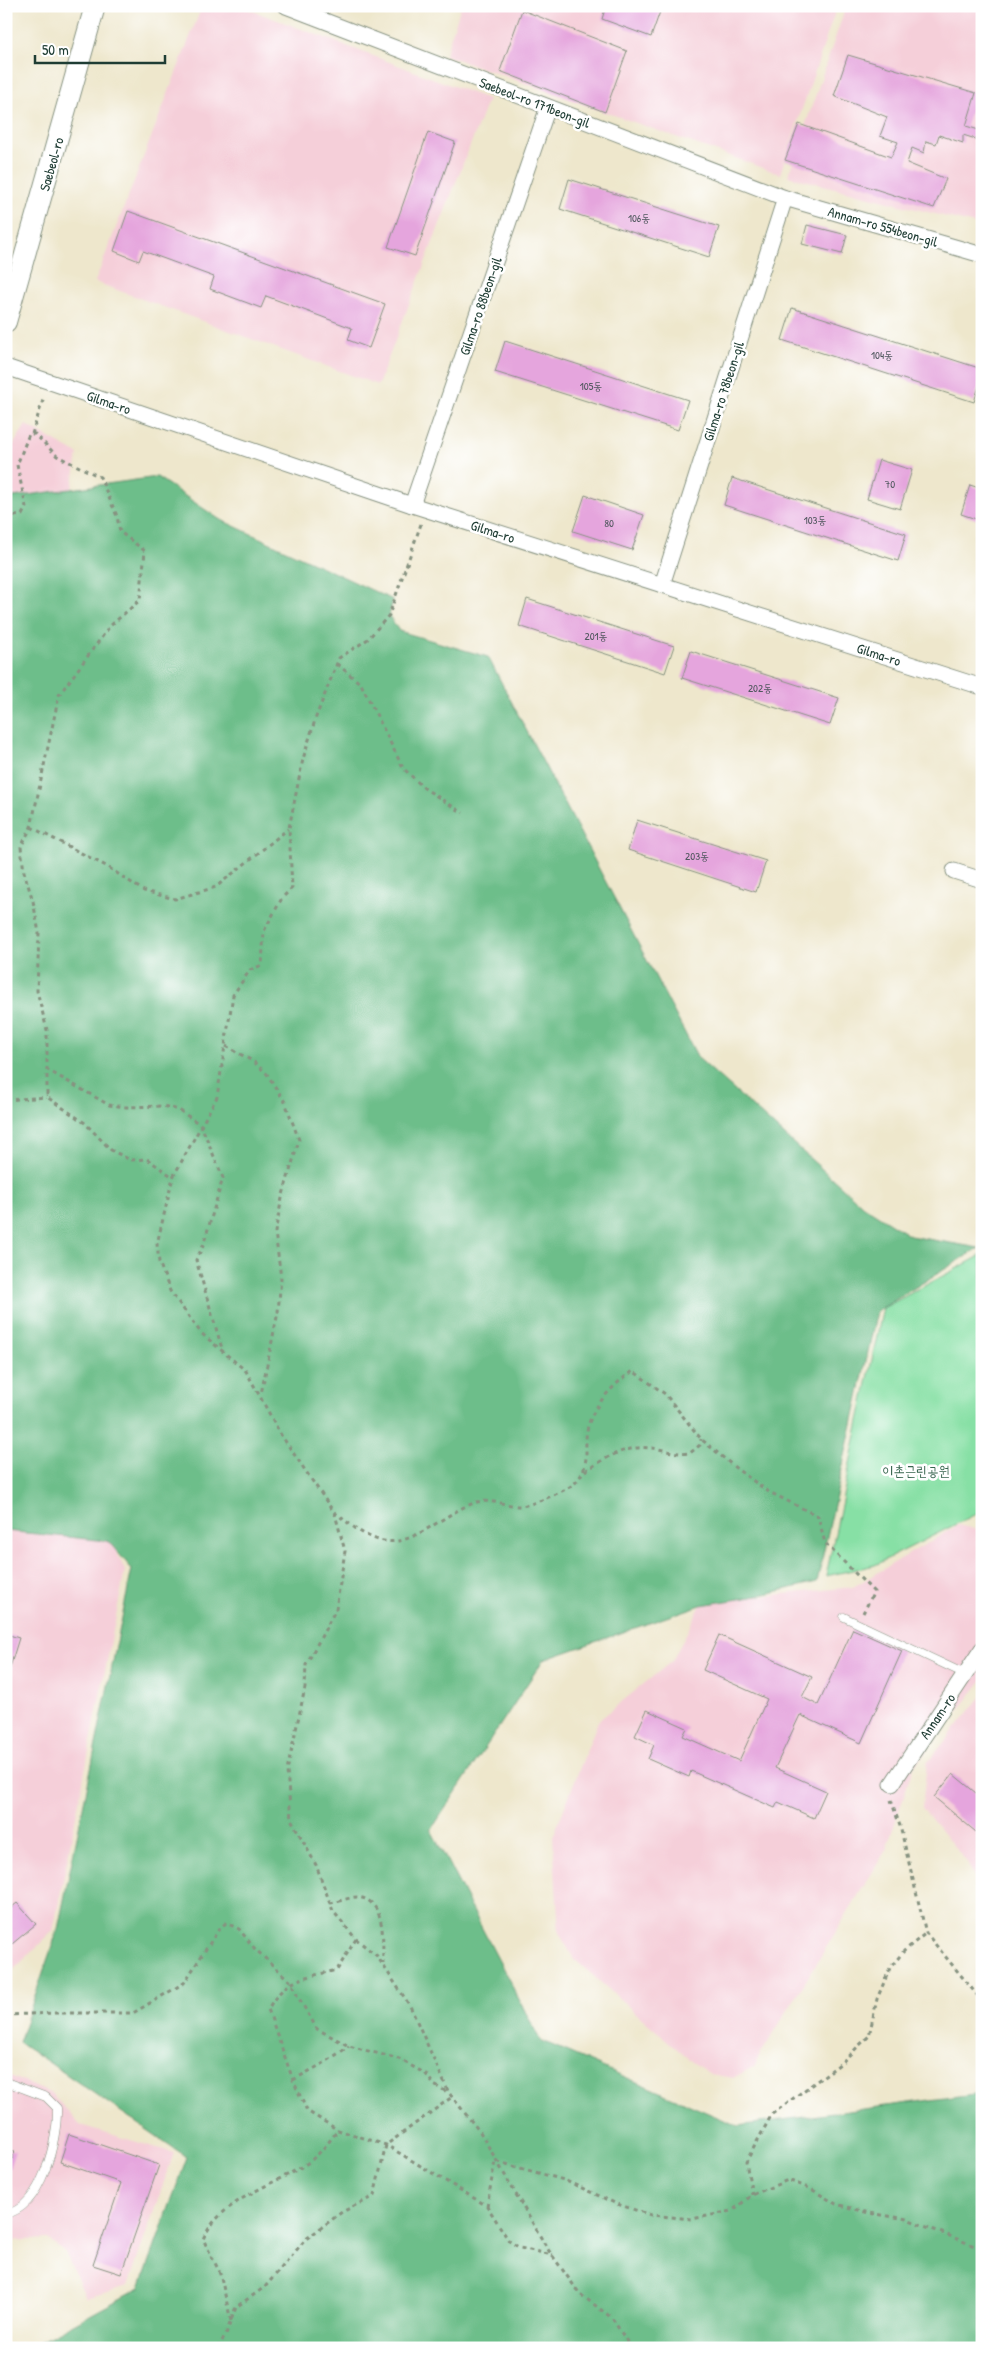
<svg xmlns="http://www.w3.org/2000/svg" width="988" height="2354" font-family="'Patrick Hand','Poor Story',sans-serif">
<rect width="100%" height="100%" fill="#fff"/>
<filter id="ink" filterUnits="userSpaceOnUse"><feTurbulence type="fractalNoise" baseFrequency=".02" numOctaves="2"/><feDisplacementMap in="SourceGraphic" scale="10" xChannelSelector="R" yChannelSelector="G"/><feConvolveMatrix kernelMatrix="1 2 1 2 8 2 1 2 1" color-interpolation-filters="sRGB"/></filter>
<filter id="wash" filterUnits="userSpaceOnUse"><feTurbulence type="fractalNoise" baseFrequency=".0096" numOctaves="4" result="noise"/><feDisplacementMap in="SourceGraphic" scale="20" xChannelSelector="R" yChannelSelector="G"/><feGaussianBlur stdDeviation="1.12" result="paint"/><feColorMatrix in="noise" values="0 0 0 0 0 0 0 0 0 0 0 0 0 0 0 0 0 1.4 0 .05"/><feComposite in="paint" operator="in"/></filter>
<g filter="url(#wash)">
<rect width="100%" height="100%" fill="#eee7cc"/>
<g fill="#f5cfd9">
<polygon points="202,6 240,6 488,99 378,385 95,282"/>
<polygon points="461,6 837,6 780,174 445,55"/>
<polygon points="846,6 982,6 982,226 788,176"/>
<polygon points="26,425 78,454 45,645 6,668 6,456"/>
<polygon points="6,1297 125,1571 53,1931 6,1977"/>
<polygon points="958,1525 982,1531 982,1681 913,1768 886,1850 753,2067 733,2078 710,2074 692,2062 574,1959 559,1933 553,1837 598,1721 672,1661 701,1605 752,1597 853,1587"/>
<polygon points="982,1696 982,1891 966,1861 922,1808 927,1763"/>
<polygon points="6,2074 52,2094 80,2125 174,2153 128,2286 86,2298 65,2252 48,2239 6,2241"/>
</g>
<polygon fill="#87e0a5" stroke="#538e6c" points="982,1255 982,1511 875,1565 826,1576 883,1308"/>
<polygon fill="#6dbe8a" stroke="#467e5f" points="157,477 219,519 393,600 389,616 399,631 488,657 698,1058 863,1206 910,1236 979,1248 877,1311 817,1582 752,1597 701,1605 543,1660 431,1830 540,2040 738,2126 982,2093 982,2348 29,2348 140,2288 187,2157 19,2042 58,1929 132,1569 108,1541 6,1531 6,498"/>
<g id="blocks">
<g fill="#e5a5dd">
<polygon points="606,6 662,6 651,37 602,19"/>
<polygon points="522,10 627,51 605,112 500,71"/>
<polygon points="848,55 976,93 966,126 982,131 982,141 963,135 963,143 939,135 936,144 926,141 924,153 912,148 907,163 946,179 934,208 785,160 799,124 891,157 898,142 880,136 887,117 834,96"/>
<polygon points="428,132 455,142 415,256 388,247"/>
<polygon points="569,179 719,227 709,257 560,209"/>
<polygon points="128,211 385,304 369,348 348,340 352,328 266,296 261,308 210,289 214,277 143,251 139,261 114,251"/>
<polygon points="807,225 847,235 842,254 802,244"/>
<polygon points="792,308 982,369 982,377 974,402 782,340"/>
<polygon points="505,341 688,400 678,430 495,372"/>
<polygon points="879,460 912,470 900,509 867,499"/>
<polygon points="732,478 906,534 898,561 724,505"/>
<polygon points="970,485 982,489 982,521 961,514"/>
<polygon points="585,495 644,515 632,550 573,531"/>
<polygon points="527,599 674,646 665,673 519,626"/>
<polygon points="691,651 839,698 830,725 682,678"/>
<polygon points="637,820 766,861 756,892 628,850"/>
<polygon points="853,1629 902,1651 861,1743 800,1715 775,1768 826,1791 814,1818 778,1802 775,1808 691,1771 689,1777 648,1759 654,1745 635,1736 647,1710 687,1728 683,1736 739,1761 767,1699 703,1670 719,1635 812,1677 802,1697 818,1705"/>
<polygon points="6,1634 19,1638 7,1677 6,1677"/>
<polygon points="953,1774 982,1798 982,1837 934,1797"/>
<polygon points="17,1903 36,1924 6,1949 6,1912"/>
<polygon points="69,2134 159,2165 121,2274 93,2265 121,2183 60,2162"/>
<polygon points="6,2149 15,2151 9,2169 6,2168"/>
</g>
</g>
</g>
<g filter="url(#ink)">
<use href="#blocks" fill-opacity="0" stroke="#869280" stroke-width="1"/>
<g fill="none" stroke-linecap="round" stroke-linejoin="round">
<g stroke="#869280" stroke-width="9">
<g id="lane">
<polyline points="844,1617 965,1674"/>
<path d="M6,2082l40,15 11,11c1,31 -15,99 -51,106"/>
</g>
</g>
<g stroke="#869280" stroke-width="17">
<g id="street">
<polyline points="286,6 785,198 982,255"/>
<polyline points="6,367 412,505 982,687"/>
<polyline points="412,505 548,107"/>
<polyline points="662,585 785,198"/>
<polyline points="954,871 982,880"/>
<polyline points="892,1784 982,1649"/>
</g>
</g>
<g stroke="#869280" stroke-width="22">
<polyline id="secondary" points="6,322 95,6"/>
</g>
<g stroke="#869280" stroke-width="3" stroke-dasharray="4 4" stroke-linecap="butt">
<polyline points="32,434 44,397"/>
<polyline points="6,517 22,515 26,507 17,465 29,434 35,434 57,456 100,477 117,516 120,532 145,551 140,600 110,626 59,695 31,827 21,847 24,872 33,901 39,933 37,991 47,1030 47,1097 85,1123 111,1150 130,1160 147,1159 173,1177"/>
<polyline points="421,524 389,615 368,639 339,658 316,717 303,759 289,828 292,888 282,898 264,931 262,965 250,970 233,995 217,1097 173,1177 157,1244 159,1262 170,1291 201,1333 246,1371 281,1435 335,1514 345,1551 336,1609 306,1665 305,1688 287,1771 291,1819 316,1865 333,1911 356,1939 377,1956 410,2006 449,2093 480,2132 547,2248 580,2294 612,2318 631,2348"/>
<polyline points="337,664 361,684 403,768 424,788 463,813"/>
<polyline points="31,827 106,866 144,891 175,899 216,887 288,829"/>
<polyline points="226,1046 254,1062 267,1074 285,1102 299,1140 282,1198 275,1232 281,1278 278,1312 261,1394"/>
<polyline points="46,1069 109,1105 126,1107 163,1106 179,1110 201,1125 223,1178 203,1246 196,1260 223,1352"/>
<polyline points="6,1100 47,1097"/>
<path d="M585,1471c21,-13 40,-26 66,-23 13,1 26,7 39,5l10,-8 1,-6"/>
<path d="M334,1512c20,15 38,33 64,29 27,-5 52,-31 79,-39 12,-3 29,3 42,4 9,1 49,-16 56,-23 18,-19 7,-35 13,-57 7,-23 26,-42 45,-55l32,23 36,45 37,31 31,22 49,24 7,27 49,49 -11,21"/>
<polyline points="891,1800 900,1826 926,1933 982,2001"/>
<path d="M330,1903c8,-1 20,-6 27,-6 31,3 25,46 26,67"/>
<path d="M356,1939l-19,31c-32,8 -51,7 -69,39l25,71 14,31 31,19 48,15 101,61 22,35 11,7 33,7"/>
<polyline points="6,2015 53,2013 133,2013 184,1983 219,1929 226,1923 239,1929 255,1949 291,1982 297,1995 317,2029 349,2046 399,2059 426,2074 434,2085 449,2093"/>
<polyline points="293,2080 324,2063 349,2046"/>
<polyline points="752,2195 746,2162 772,2114 840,2064 869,2036 877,1999 890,1968 904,1951 926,1933"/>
<polyline points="487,2206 495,2161 564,2180 617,2204 651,2215 692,2219 732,2211 752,2195 788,2180 811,2189 836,2204 869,2213 907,2219 982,2249"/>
<path d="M231,2321l-11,-48 -17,-34c18,-39 66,-52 100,-73 15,-9 25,-23 35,-36"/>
<polyline points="218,2348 226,2334 236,2307 265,2287 306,2239 342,2212 374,2196 386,2145 452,2097"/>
</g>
<use href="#lane" stroke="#fff" stroke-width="8"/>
<use href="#street" stroke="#fff" stroke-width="15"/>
<use href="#secondary" stroke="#fff" stroke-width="20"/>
</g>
</g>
<g text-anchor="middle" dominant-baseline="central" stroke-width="5" stroke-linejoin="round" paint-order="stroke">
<g font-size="11" fill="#50575e">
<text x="639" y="218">106동</text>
<text x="882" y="355">104동</text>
<text x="591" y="386">105동</text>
<text x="890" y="484">70</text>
<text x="815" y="520">103동</text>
<text x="609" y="523">80</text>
<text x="596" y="636">201동</text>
<text x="760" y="688">202동</text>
<text x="697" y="856">203동</text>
</g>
<g font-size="14" fill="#1f3d34" stroke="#fff">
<text transform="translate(535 102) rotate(21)">Saebeol-ro 171beon-gil</text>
<text transform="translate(51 164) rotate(-74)">Saebeol-ro</text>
<text transform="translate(883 226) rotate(16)">Annam-ro 554beon-gil</text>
<text transform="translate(480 306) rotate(-71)">Gilma-ro 88beon-gil</text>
<text transform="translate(723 391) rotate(-72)">Gilma-ro 78beon-gil</text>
<text transform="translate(109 402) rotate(19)">Gilma-ro</text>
<text transform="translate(493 531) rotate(18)">Gilma-ro</text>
<text transform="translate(879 654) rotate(18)">Gilma-ro</text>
<text transform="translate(937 1716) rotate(-56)">Annam-ro</text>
</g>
<g font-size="14" fill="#396650" stroke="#fff">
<text x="916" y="1470">이촌근린공원</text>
</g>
</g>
<rect width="988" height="2354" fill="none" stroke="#fff" stroke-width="25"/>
<path d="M35 55v8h130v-8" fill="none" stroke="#1f3d34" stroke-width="2.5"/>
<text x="42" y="55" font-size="15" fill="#1f3d34" stroke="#ffffff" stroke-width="4" paint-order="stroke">50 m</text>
</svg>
